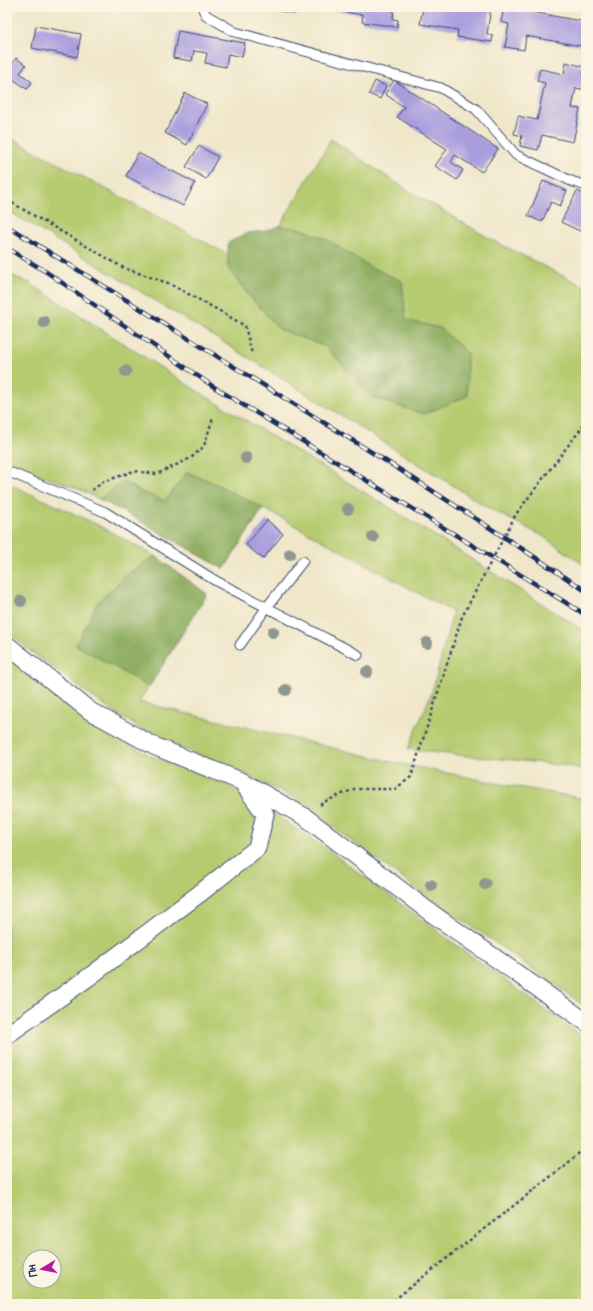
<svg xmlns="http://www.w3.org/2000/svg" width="593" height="1311" font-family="Pangolin,sans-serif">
<rect width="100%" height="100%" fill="#fcf5e5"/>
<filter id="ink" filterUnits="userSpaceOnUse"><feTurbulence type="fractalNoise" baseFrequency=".025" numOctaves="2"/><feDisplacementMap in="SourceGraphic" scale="8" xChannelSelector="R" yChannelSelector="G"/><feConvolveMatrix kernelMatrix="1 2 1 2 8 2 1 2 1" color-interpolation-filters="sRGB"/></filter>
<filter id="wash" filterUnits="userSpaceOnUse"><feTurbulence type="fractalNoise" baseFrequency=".012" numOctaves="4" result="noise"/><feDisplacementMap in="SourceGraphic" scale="16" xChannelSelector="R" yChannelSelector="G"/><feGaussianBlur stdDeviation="0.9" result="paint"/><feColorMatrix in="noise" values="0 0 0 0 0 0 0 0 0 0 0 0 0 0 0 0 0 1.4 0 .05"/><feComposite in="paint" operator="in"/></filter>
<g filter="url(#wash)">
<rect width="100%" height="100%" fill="#f0e7ca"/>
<g fill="#b6cb6f" stroke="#687d66" fill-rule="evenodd">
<polygon points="7,136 253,268 280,226 331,139 404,188 494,241 579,284 586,286 586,566 541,535 492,510 262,366 7,210"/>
<path d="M7,273l24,11 160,103 217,132 178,113v137c-59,-10 -119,-11 -178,-20l24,-57 21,-80 -190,-104 -39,61 -92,-53 -53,-27 -72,-27z"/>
<polygon points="7,483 94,523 155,556 207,594 139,702 401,764 512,786 586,799 586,1007 486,936 414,887 291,796 210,759 158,739 112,711 29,650 7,631"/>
<path d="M7,657l82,65 60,33 76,29 54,33 57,39 120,89 130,94v265h-579zM30,1257h24v24h-24z"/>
</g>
<g fill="#90af62" stroke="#566f60">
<polygon points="280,226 302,229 328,240 370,267 402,281 406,320 440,328 467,353 467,396 424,414 373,398 326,347 279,329 245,291 228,267 228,243 247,233 265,231"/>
<polygon points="187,472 212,482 263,508 224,569 132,516 99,499 123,482 142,492 165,501"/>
<polygon points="155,556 207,594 149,687 76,645 97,603 130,572"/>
</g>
<g id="blocks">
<g fill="#a99dde">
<polygon points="270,7 296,7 295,14 270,9"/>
<polygon points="326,7 394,7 393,19 398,20 397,27 362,22 363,15 326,9"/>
<polygon points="423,7 491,7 487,34 493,35 492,42 457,37 458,30 420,24"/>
<polygon points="504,7 586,22 586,47 526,36 524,50 505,47 509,24 501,22"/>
<polygon points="36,26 81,34 77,57 32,48"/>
<polygon points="178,31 245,43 242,57 228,54 226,67 205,63 207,53 194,51 192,61 173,58"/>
<polygon points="16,58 26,65 20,73 32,82 27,89 7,75 7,72"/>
<polygon points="566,62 585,67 583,75 586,76 586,90 576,88 572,108 580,109 573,142 542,135 538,150 520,146 522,136 514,134 518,116 537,120 545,83 537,81 540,69 564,74"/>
<polygon points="394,80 498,149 482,172 455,155 451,162 463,170 457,180 435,166 447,149 397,117 404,107 385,94"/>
<polygon points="375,81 386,86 380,99 369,94"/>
<polygon points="185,93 207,104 187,145 165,133"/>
<polygon points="199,146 218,157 206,179 186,167"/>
<polygon points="138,153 195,183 183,206 126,176"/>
<polygon points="543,181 567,191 560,206 551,202 542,222 528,216"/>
<polygon points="577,191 586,195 586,234 561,222"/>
<polygon points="267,520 283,534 263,559 246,545"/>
</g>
</g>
</g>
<g filter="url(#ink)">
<use href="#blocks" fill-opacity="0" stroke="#3b4b6e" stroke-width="1"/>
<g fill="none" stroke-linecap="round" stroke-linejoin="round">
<g stroke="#3b4b6e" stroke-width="11">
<g id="service">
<polyline points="202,7 206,15 235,32 441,88 476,109 516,155 571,181 586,186"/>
<polyline points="7,471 105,512 216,581 358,655"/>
<polyline points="240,645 267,607 303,561"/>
</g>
</g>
<g stroke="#3b4b6e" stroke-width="19">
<g id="minor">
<polyline points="7,645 90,711 154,746 243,782 305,817 427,910 586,1022"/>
<polyline points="7,1035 93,974 199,894 257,848 265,814 245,786"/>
</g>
</g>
<g stroke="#3b4b6e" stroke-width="2.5" stroke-dasharray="3 3" stroke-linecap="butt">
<polyline points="7,200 124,268 168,283 218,310 245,326 252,354"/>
<polyline points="92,490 103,482 134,471 157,474 191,458 204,446 213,418"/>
<polyline points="320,805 324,802 354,789 395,789 411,777 462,617 516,514 580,430 586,421"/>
<polyline points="389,1304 569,1162 586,1147"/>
</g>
<use href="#service" stroke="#fff" stroke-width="9"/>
<use href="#minor" stroke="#fff" stroke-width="17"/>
<g stroke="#1b2f5e" stroke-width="4.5">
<g id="rail">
<polyline points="7,226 397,468 504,537 586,591"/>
<polyline points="7,248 45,271 214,387 586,615"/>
</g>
</g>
<use href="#rail" stroke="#fcf5e5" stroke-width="3" stroke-dasharray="9" stroke-linecap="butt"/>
</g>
<g fill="#909791">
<circle cx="44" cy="322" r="6"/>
<circle cx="126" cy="371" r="6"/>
<circle cx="246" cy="458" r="6"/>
<circle cx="348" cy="509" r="6"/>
<circle cx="373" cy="537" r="6"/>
<circle cx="290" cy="554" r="6"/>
<circle cx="21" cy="601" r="6"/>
<circle cx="273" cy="632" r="6"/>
<circle cx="427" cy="643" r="6"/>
<circle cx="367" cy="672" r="6"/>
<circle cx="286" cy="690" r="6"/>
<circle cx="485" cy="884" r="6"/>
<circle cx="431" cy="885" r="6"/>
</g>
</g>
<rect width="593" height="1311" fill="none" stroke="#fcf5e5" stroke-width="24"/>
<g transform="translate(42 1269) rotate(260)"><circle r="19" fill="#fcf5e5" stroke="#a2a6af"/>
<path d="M0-3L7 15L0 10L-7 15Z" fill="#b5179e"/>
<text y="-6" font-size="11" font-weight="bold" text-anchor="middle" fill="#1b2f5e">Пн</text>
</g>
</svg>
